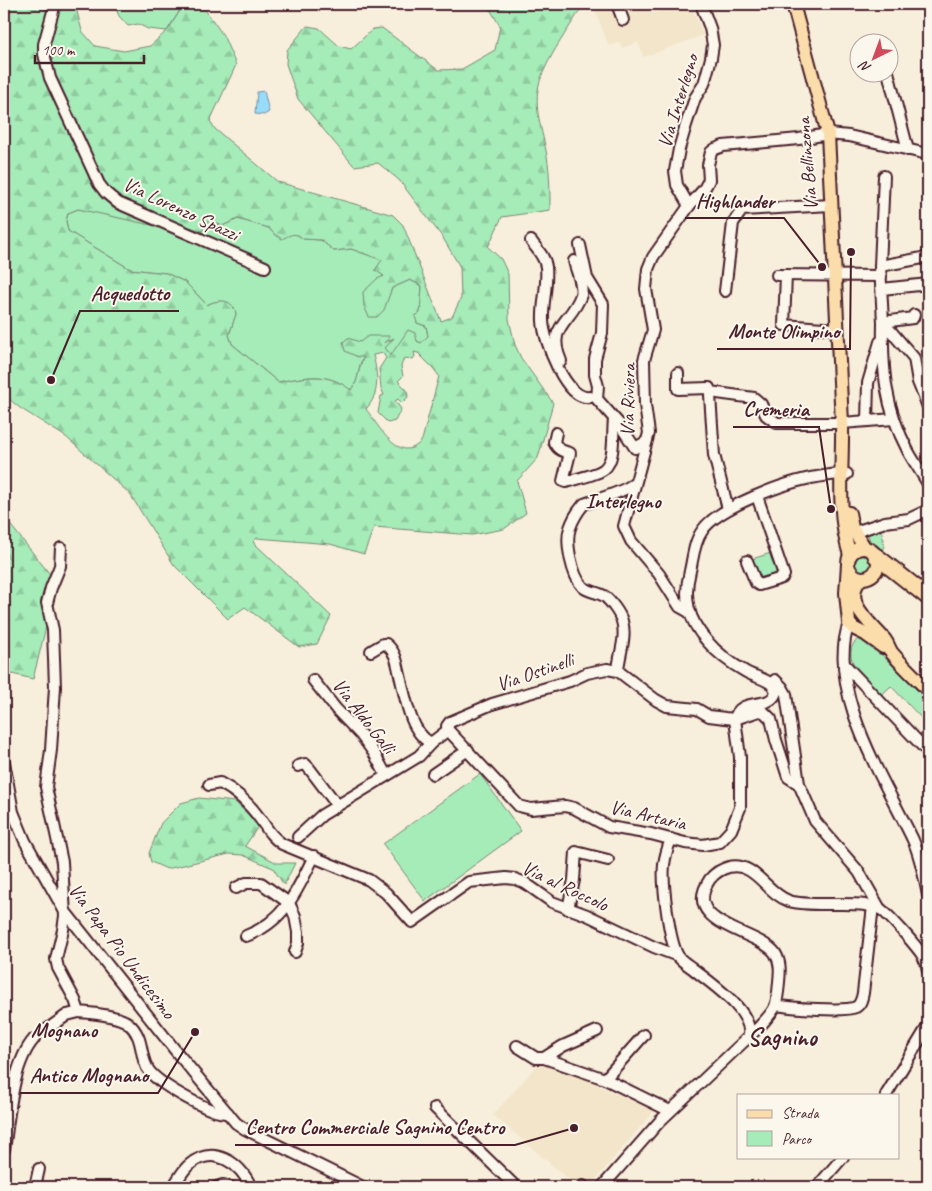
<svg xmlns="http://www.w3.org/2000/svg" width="932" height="1191" font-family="Caveat,sans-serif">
<defs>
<pattern id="forest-firs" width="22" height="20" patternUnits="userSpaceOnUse" patternTransform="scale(1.25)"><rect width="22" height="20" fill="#a5ecb9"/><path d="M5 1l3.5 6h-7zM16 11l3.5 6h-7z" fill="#90ca9f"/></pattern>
</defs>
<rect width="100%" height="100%" fill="#f7efdc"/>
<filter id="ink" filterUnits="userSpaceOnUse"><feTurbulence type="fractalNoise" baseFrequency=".02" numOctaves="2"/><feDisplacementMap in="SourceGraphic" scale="10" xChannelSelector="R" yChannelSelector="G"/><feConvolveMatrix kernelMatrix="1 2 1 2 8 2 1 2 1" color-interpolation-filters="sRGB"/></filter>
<g filter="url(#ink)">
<g fill="#f2e5c9">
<polygon points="612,4 649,4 653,13 678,4 691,4 703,35 644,57 638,42 622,48 620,42 609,46 595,10"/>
<polygon points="540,1062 549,1063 654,1111 589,1187 578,1187 493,1115"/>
</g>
<g fill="#a5ecb9" stroke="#788672">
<polygon points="114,4 184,4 167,31 148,29 138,24 128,26 119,16"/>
<path d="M78,209l108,20 6,-1 10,3 7,-11 13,6 16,-7 31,9 5,6c10,0 22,-3 29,5l18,1 13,11 17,-2 32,11v50l9,-22 18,-8 12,6 -2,27 -3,10 9,3 2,10 -7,7 -4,-2 -26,14 -6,-7 7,-9c-9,5 -21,11 -28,18 -8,9 -2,22 -14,33 -24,-19 -43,-13 -72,-8l-46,-38 -3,-9 7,-21c-3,-15 -18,-15 -29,-9l-22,-23 -19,-9 -36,-4 -62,-38 -2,-10 2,-8z"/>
<path d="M881,528c1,8 6,20 0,26l-8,-6 -6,-15z"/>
<polygon points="774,552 782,573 760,582 749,560"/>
<circle cx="863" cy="564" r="8"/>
<path d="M859,638l5,1 7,5 57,57v13l-3,8 -34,-36 -11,10c-13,-14 -44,-40 -21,-58z"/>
<polygon points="480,774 521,831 425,901 383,844"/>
</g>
<g fill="url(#forest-firs)" stroke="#788672" fill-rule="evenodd">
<path d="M4,4h71l7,27 13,15 29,5 26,-5 18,-16 16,-26h17l22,31 13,30 -26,56 5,8 63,53 115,33 10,10 38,96 11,-4 9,-19 -1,-31 -17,-29 -44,-58 -21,-17 -24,3 -56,-67 -12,-35 1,-14 20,-24 12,2 20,18 12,3 22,-20 9,-1 56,42 24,-1 33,-19 5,-24 -13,-22h97c-13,21 -37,54 -44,77 -8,26 3,50 7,75 3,18 3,36 3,54l-48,7 -14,30 13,12 7,15 1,45 6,26 6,13 32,45 -15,55 -21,23 9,32 -22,16 -32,6 -98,-8 -10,27 -34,-10 -73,-6 -4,4 78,74 -14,28 -18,3 -54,-40 -17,12 -54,-54 -44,-71 -64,-57 -46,-29 -16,-13zM78,209l96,21 18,-2 10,3 7,-11 13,6 16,-7 31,9 5,6 8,5c8,-4 14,-8 21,0l18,1 13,11 17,-2 31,11 -7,10 9,6 -7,3 -14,13 1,14 5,11h8l7,-7 8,-22 18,-8 12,6 -2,27 -5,3 2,7 9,3 2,10 -7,7 -4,-2 -2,-8 -7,-3 -17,25 -6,-7 9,-10 -10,5 6,-7h-22l-8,6 -12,-4 -5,4 2,9 13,6h6c-7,12 -4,23 -13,33 -25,-19 -44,-13 -73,-8l-46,-38 -3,-9 7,-21c-3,-16 -18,-15 -29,-9l-22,-23 -19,-9 -36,-4 -62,-38 -2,-10 2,-8zM414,352l4,1 15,15 6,8 -17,64c-22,27 -43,-14 -56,-31 14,-15 12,-34 7,-54l10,-2 3,5 -7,11 2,19 3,7 -3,1 -3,17 10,10 7,-2 6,-12 -6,-8 3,-2 4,4 6,-6 -1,-7 -9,-9 5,-5 -2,-10 3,-8 9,1 2,-3z"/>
<polygon points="4,517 57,583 33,679 4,672"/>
<polygon points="199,798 235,802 259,825 245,846 277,863 295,863 284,885 273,868 243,855 229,854 167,869 151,862 149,853 161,823 181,803"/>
</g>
<polygon fill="#98dcfa" stroke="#7990a7" points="264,91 269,112 264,115 255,114 257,92"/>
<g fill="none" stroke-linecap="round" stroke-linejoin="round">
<g stroke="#4a1f2b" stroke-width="14">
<g id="minor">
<polyline points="55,4 44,44 44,54 50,78 99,184 106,193 118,203 265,267"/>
<polyline points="617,4 623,20"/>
<polyline points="888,72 908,150"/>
<polyline points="884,176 880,266 883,322 914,358 918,382 928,407"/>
<polyline points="689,206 677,185 675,171 679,149 686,125 695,98 704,84 711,58 713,45 710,28 701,4"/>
<path d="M531,241c6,8 14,16 15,26 2,18 -4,36 -3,54 1,20 23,80 47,76"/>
<polyline points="580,245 587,278 603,304 602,333 595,359 595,375 598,386 597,399 620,425 635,448 646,442"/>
<polyline points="880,266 928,257"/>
<polyline points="777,275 881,276"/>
<polyline points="786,275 784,325 836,329"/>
<polyline points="882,289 928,284"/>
<polyline points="725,291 733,223 742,210 831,205"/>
<path d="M914,315l-1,3 -30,4c-1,48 2,85 25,129 6,11 14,22 20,33"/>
<path d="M561,361c-15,-35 10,-38 20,-66 3,-9 -5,-24 -7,-34"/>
<polyline points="678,373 678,389 709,388 710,392 754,398 761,404 766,415 777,423 842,423 894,419"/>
<polyline points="710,395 714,455 728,509"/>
<polyline points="867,421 868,383 880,342"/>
<path d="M556,433l-2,9c4,8 8,9 16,11l-7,28 3,1c9,-3 31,-7 38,-13 12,-10 8,-35 10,-49"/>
<polyline points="855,532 885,522 909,519 928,510"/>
<path d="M61,548l-1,18 -9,22 -4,15 6,27 2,57 -4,63 -5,37 16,75 3,54 -2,14 -7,29 2,9 17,32 4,12c12,1 40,4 49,11 18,15 10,35 22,49 11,13 62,43 78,41"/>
<polyline points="747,561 756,583 759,585 782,578 784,575 757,496"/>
<polyline points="689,612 680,607 659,574 631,541 624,526 649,433 645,405 644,360 653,330 646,289 648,269 653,257 689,206 704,189 709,180 708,165 711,152 715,149 723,146 799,139 828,134 849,136 923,153 928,156"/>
<path d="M849,623c-24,67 36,158 64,217 8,18 11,36 15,55"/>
<path d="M371,651l12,-7h3c9,7 11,17 13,27 6,23 10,61 32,72"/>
<polyline points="845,665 928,752"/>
<path d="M618,671c1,-17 9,-33 4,-50 -2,-7 -11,-20 -18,-25 -6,-4 -15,-4 -21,-9 -11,-11 -18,-45 -13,-59 3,-9 8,-17 14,-24 17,-6 35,-10 50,-20"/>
<polyline points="313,680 336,709 361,735 374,753 386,775"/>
<polyline points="775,680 782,687 786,694 799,784 815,821 859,872 880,909"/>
<path d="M735,719c4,-23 36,-8 41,-27 -1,-4 -3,-7 -6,-9 -7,-5 -17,-7 -24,-11 -14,-8 -29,-19 -39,-31 -19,-21 -24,-43 -17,-70 3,-13 4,-29 12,-40 15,-24 87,-50 115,-54 10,-2 20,-3 30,-3"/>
<polyline points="448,730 519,806 531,809 565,806 574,808 609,827 651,834 685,843 703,845 720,842 731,830 740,808 740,757 735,719"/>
<polyline points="4,762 13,812 25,841 64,910 179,1055 236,1123 245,1129 363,1187"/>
<polyline points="298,766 305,764 309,768 337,805"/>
<polyline points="433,774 468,750"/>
<path d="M209,785l11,-2c16,8 31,23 41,37 7,10 10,16 21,24l87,36 17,13 26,29 57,-40 37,-4 9,1 10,4 27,19 35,13 67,32 24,9"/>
<polyline points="298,837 322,815 419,756 431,743 448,730 447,726 450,722 492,704 570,681 587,673 607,669 618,671 656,700 667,706 697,709 709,716 725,718 735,719 759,711 764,712 771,719 776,740 788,777 799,784"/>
<path d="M671,839c-3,8 -6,17 -7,26 -2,17 5,76 14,91 2,4 10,9 14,12 18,15 61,42 57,68"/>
<polyline points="236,888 246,883 261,883 289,903 295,916 298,932 298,943 295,952"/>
<polyline points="568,909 574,880 576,852 608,860"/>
<path d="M246,936c39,-15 51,-45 68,-80"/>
<path d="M777,1005c13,3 69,7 79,2 5,-3 6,-9 7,-14l10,-87"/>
<polyline points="45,1031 67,1015 79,1012"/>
<polyline points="517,1046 536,1058 544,1058 605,1079 670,1111"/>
<polyline points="544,1058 563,1046 597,1031"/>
<polyline points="605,1079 644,1035"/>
<polyline points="886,1095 928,1026"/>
<polyline points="435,1108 516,1187"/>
<path d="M4,1150c5,-33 8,-86 30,-111"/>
<polyline points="35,1187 39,1169"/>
<path d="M173,1187c5,-7 9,-16 16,-22 25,-21 51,-2 62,22"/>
<polyline points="217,1187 223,1185 230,1187"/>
<polyline points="582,1187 583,1186"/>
<path d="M602,1187l58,-66 98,-93c18,-19 19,-20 21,-46 1,-10 2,-20 -4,-29 -17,-23 -96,-28 -65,-74 5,-6 11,-10 19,-12 26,-6 38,27 60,34 21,6 53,1 76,4 4,1 10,1 14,3 9,5 38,39 44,48 2,4 4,9 5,14"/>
<polyline points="817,1187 843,1157"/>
</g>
</g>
<g stroke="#4a1f2b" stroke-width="16">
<g id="major">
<path d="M793,4l35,130 14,289c1,44 -6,89 8,132"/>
<polyline points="849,513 852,528 865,548"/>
<circle cx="863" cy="563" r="15"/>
<polyline points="848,564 846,593 849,623 853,628 865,634 883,647"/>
<path d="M862,578c-23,22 10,46 23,62 3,4 4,9 7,13 11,13 24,25 36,37"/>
</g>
</g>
<g stroke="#4a1f2b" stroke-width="19">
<polyline id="highway" points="876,556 928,597"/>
</g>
<use href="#minor" stroke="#fbf7ec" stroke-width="10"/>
<use href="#major" stroke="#faddab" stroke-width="12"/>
<use href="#highway" stroke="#faddab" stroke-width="15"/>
</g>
</g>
<g text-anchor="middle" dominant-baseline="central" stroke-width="4" stroke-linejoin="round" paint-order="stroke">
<g font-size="20" fill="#4a1f2b" stroke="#fbf7ec">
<text transform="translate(678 101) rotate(-73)">Via Interlegno</text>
<text transform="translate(807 164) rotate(-95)">Via Bellinzona</text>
<text transform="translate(181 209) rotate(25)">Via Lorenzo Spazzi</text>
<text transform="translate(628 400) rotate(-89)">Via Riviera</text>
<text transform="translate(535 672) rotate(-19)">Via Ostinelli</text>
<text transform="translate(364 716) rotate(52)">Via Aldo Galli</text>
<text transform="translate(648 815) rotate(13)">Via Artaria</text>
<text transform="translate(565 886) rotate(25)">Via al Roccolo</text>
<text transform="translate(122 951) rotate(53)">Via Papa Pio Undicesimo</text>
</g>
<g font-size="21" font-weight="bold" fill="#4a1f2b" stroke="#fbf7ec">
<text x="623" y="501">Interlegno</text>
<text x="64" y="1030">Mognano</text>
</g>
<g font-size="25" font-weight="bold" fill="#4a1f2b" stroke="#fbf7ec">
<text x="782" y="1037">Sagnino</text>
</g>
</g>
<path fill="none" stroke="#4a1f2b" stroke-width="2" d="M822 267L784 218H685M51 380L80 311H179M851 252L850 349H717M831 509L819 427H733M195 1032L158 1093H20M574 1128L515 1145H235"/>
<g fill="#4a1f2b" stroke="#fbf7ec" stroke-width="2">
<circle cx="822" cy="267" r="5"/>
<circle cx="51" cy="380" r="5"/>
<circle cx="851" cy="252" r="5"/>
<circle cx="831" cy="509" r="5"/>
<circle cx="195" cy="1032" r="5"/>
<circle cx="574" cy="1128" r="5"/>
</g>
<g font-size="21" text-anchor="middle" font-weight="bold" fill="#4a1f2b" stroke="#fbf7ec" stroke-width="4" stroke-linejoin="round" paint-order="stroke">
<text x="735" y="208">Highlander</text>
<text x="130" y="300">Acquedotto</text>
<text x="784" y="338">Monte Olimpino</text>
<text x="776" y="416">Cremeria</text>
<text x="89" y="1082">Antico Mognano</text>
<text x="375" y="1134">Centro Commerciale Sagnino Centro</text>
</g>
<rect width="932" height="1191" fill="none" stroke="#fbf7ec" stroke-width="20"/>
<rect x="10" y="10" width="912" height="1171" fill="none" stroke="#4a1f2b" stroke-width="2" filter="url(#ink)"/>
<rect x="737" y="1094" width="162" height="65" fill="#fbf7ec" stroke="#b4a19f"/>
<rect x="747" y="1110" width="25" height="8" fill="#faddab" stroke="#b4a19f"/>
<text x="782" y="1118" font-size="15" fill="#4a1f2b">Strada</text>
<rect x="747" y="1131" width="25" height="15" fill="#a5ecb9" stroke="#b4a19f"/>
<text x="782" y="1144" font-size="15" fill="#4a1f2b">Parco</text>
<g transform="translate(874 58) rotate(222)"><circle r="24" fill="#fbf7ec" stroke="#b4a19f"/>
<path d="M0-4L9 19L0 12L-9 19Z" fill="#d1495b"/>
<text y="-8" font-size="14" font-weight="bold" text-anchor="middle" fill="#4a1f2b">N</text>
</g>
<path d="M35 55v8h109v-8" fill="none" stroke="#4a1f2b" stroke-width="2.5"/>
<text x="42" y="55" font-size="15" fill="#4a1f2b" stroke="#fbf7ec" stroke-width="4" paint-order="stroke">100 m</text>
</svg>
